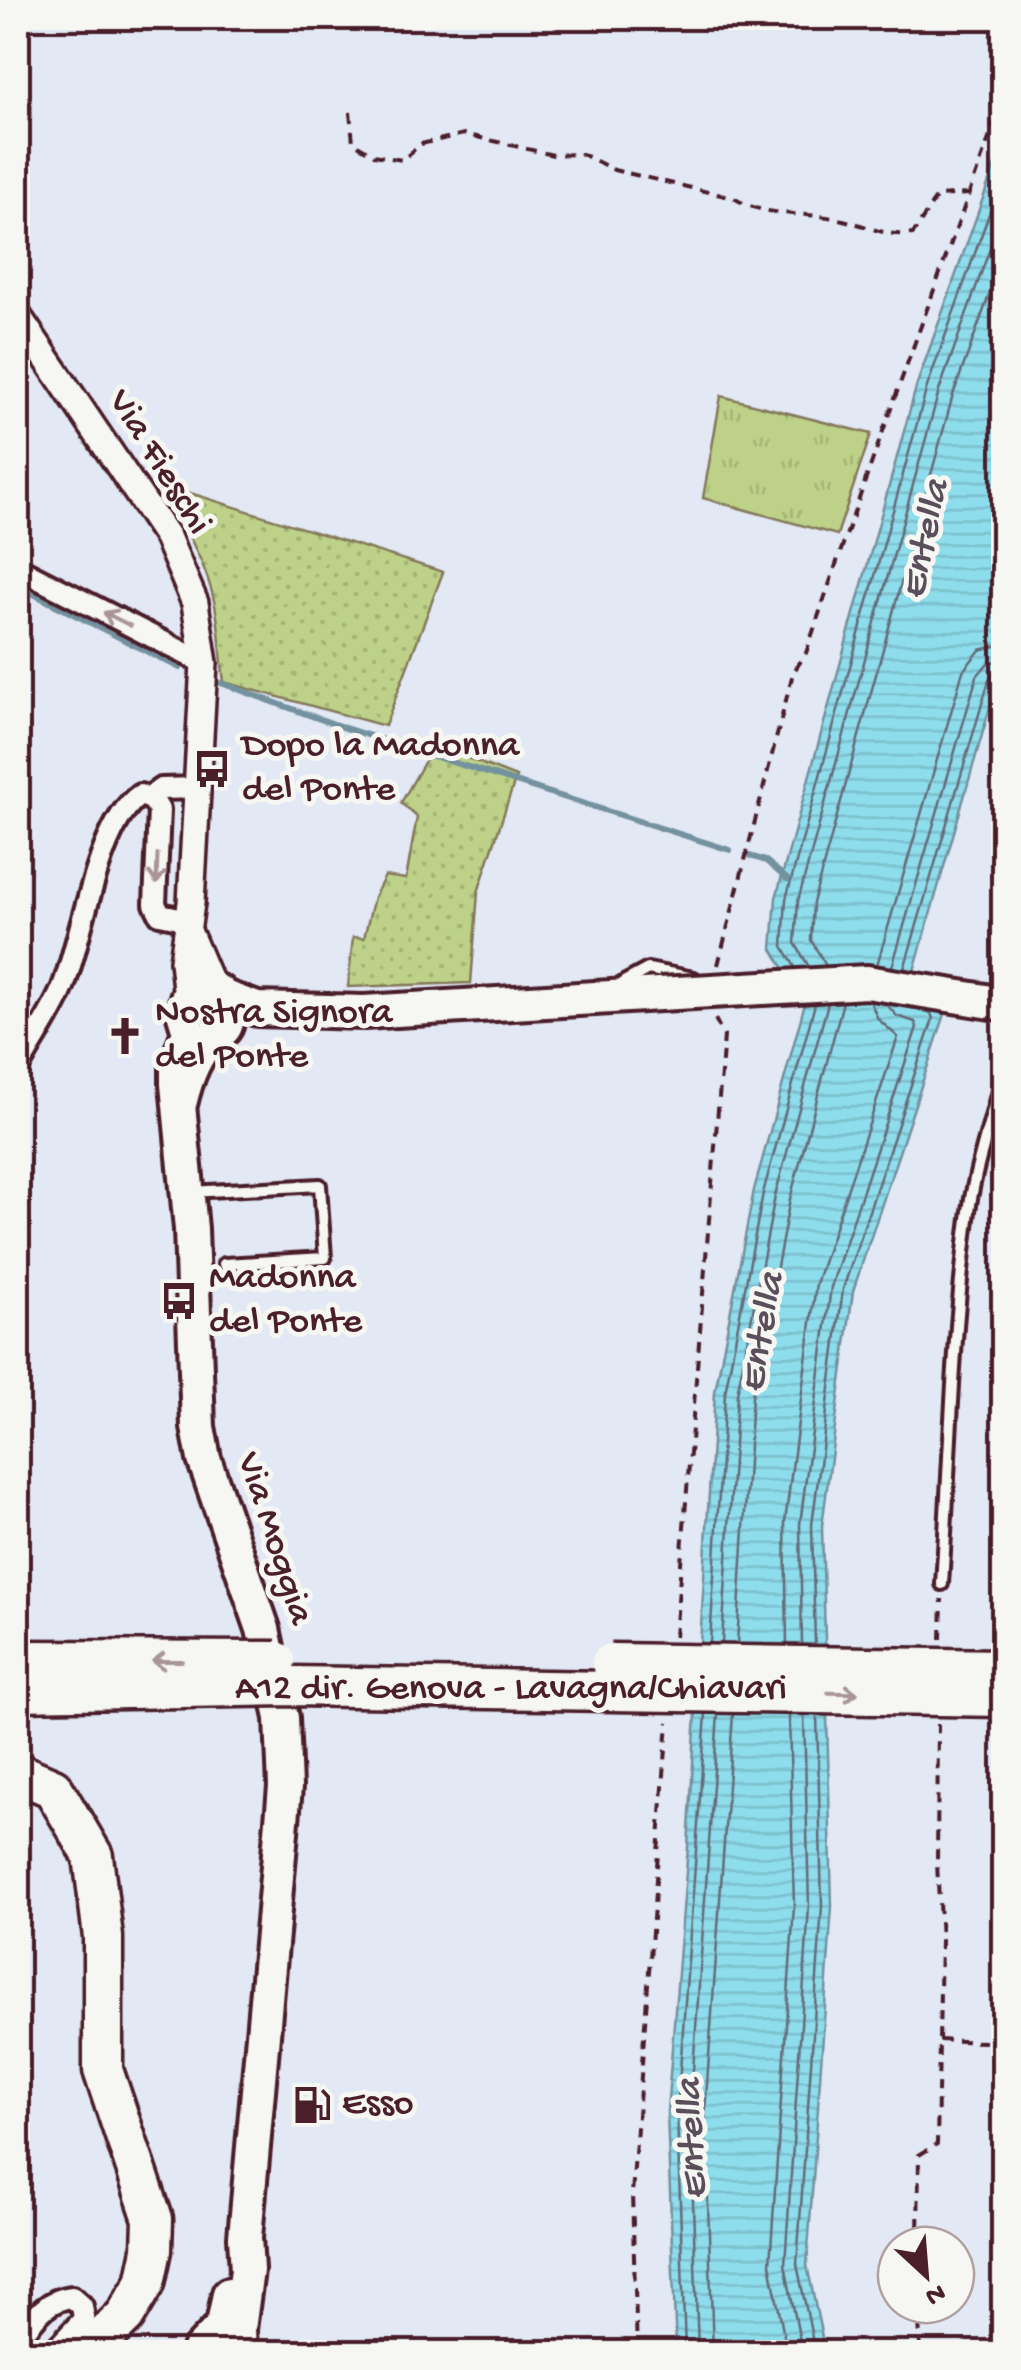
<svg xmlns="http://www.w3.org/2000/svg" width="1021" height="2370" font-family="'Gochi Hand',sans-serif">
<defs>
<pattern id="grass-dots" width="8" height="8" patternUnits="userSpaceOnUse" patternTransform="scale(2.5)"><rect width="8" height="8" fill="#bdd288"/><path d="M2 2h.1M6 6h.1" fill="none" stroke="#a4b476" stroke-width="1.8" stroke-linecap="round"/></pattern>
<pattern id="park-tufts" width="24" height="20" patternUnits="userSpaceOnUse" patternTransform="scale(2.5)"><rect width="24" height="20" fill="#bdd288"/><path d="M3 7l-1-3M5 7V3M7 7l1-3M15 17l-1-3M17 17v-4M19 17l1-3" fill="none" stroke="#a4b476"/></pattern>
<pattern id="water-rules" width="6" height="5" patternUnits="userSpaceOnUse" patternTransform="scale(2.5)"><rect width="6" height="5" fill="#8eddec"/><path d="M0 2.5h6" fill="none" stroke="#7cbdcb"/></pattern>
</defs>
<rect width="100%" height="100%" fill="#e2e8f4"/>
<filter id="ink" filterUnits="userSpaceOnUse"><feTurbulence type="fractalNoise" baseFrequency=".01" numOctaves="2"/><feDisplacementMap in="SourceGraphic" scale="20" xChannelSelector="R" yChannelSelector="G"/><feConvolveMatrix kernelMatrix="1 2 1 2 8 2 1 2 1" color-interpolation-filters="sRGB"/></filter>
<g filter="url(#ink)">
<g fill="url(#grass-dots)" stroke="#84785a" stroke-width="2.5">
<path d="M174,488l269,84 -58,154 -161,-44c-4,-31 -4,-63 -13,-93 -10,-35 -30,-67 -47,-99z"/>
<polygon points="434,745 516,777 478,892 471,983 348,987 353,937 364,938 374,897 385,876 406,879 417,817 401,803"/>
</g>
<polygon fill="url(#park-tufts)" stroke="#84785a" stroke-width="2.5" points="721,396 871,434 837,535 703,498"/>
<polygon fill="url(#water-rules)" stroke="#73919f" stroke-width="2.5" points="1003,142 1003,662 907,995 947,1008 853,1291 822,1526 832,1906 807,2265 825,2352 676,2352 667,2112 688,1847 715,1392 754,1190 805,1003 772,949 776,898 917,384"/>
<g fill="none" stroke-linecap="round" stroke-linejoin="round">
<g stroke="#656b78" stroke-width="2.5">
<polyline points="877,965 963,671 980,650 1004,644"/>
<polyline points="826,966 811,940 813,903 953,395 1004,254"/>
<polyline points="795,967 783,946 786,899 927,387 1004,172"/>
<polyline points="809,967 795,943 798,901 939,391 1004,209"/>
<polyline points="892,967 977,676 988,663 1004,659"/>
<polyline points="904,969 989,680 994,673 1004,672"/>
<polyline points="710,1643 725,1393 763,1193 815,1004"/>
<polyline points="722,1643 737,1394 775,1196 828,1003"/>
<polyline points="737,1644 752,1396 790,1199 843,1002"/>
<polyline points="787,1644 785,1522 816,1284 898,1037 878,1019 870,1001"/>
<polyline points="802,1645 800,1524 831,1287 917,1027 915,1022 897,1016 886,1004"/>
<polyline points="815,1645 812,1525 843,1289 933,1019 931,1013 913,1008"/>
<polyline points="685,2352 677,2112 706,1714"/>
<polyline points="698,2352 690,2113 718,1714"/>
<polyline points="713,2352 705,2113 733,1714"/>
<polyline points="787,2352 770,2264 794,1906 789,1715"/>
<polyline points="802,2352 785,2264 809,1906 804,1715"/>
<polyline points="815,2352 797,2264 822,1906 817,1715"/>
</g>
<g stroke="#73919f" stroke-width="6">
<polyline points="18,586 180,668"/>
<polyline points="221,683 345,728 730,850"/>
<polyline points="750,856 766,861 787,879"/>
</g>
<g stroke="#4a1f2b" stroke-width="18">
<g id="service">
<polyline points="623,991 624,982 648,969 694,978"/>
<polyline points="190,1192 320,1185 325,1258 224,1264"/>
<path d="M942,1584c8,-122 10,-244 26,-365 6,-53 26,-103 36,-155"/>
</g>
</g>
<g stroke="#4a1f2b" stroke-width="28">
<g id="minor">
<polyline points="18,568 204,663"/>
<polyline points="149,798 153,800 159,810 155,904 160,914 189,920"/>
<path d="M18,1068c14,-27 34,-53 45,-81 19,-49 35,-164 77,-192l9,3 12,-9 37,-1"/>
<path d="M18,2339c15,-19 28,-40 54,-42l10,9 2,13 -31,33"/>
</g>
</g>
<g stroke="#4a1f2b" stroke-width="32">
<g id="tertiary">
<polyline points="18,316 167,537 195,603 204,663 191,903 183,961 187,998"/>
<polyline points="188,931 208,978 219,992"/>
</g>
</g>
<g stroke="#4a1f2b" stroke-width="40">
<g id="primary">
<polyline points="224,997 257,1009 364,1012 660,994"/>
<path d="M180,1104c5,-21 15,-51 32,-66 6,-6 13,-6 15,-16 2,-12 -1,-23 -8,-30l-22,1 -10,5 -3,17 5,17 -12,32v20l14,145 7,198 6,32 59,170 19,89 3,69 -40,450 2,33 -8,59 1,23"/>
<polyline points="199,2350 223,2325 229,2294"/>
</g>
</g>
<g stroke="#4a1f2b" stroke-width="45">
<polyline id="motorway" points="18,1773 53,1788 93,1856 103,1937 103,2070 153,2219 152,2250 145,2283 125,2316 88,2352"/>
</g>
<g stroke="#4a1f2b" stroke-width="4" stroke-dasharray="10 8" stroke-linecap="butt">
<path d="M350,112l3,30 21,13 28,5 19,-16 43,-10 89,21 29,-1 32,16 120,28c32,21 73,13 109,22 30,7 37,16 70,14l24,-38 32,-2"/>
<path d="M718,965l75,-292 13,-20c62,-186 131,-370 198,-556"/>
<polyline points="675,1637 724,1036 714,1017"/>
<polyline points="941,1639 942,1599"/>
<polyline points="939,2040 1004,2043"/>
<polyline points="918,2245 919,2155 937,2144 941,1941 937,1863 938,1724"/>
<polyline points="919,2305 920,2352"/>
<polyline points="637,2352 632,2194 668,1722"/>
</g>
<use href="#service" stroke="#f6f6f2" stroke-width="10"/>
<use href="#minor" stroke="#f6f6f2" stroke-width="20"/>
<use href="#tertiary" stroke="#f6f6f2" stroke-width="25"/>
<use href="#primary" stroke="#f6f6f2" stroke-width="32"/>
<use href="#motorway" stroke="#f6f6f2" stroke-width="38"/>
<g stroke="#4a1f2b" stroke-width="40" stroke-linecap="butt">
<polyline id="primary-bridge" points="660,994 867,982 1004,1004"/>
</g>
<g stroke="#4a1f2b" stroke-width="45" stroke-linecap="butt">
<g id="motorway-bridge">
<polyline points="18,1660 276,1661"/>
<polyline points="611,1663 1004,1669"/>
<polyline points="18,1691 290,1686 1004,1697"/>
</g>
</g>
<use href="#primary-bridge" stroke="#f6f6f2" stroke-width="32"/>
<use href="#motorway-bridge" stroke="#f6f6f2" stroke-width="38"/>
</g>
<defs><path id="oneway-shaft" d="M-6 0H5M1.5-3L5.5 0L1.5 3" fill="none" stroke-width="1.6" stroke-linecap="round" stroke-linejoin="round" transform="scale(2.5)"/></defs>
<g stroke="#a99598">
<use href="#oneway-shaft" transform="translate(117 619) rotate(-153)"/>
<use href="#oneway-shaft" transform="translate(157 869) rotate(92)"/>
<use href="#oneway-shaft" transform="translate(167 1661) rotate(-180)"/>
<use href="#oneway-shaft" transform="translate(843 1693) rotate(1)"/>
</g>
</g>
<defs>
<g id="bus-bare" transform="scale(3)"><path d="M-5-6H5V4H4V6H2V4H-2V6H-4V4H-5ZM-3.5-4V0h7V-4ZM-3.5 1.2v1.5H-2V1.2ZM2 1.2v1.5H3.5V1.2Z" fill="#4a1f2b" stroke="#f6f6f2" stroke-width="2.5" paint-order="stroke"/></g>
<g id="church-bare" transform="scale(3)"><path d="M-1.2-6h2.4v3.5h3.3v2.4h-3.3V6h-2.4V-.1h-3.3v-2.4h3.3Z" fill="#4a1f2b" stroke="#f6f6f2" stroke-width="2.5" paint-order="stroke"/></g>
<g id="fuel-bare" transform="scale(3)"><path d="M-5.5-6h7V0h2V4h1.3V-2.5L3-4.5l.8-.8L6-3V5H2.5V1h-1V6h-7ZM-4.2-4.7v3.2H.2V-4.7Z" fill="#4a1f2b" stroke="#f6f6f2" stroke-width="2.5" paint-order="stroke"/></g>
</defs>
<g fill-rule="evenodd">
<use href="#bus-bare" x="212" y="769"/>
<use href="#church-bare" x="125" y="1036"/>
<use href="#bus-bare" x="179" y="1301"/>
<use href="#fuel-bare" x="312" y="2105"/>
</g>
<g text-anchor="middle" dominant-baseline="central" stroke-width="10" stroke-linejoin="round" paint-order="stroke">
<g font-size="38" fill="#4a1f2b" stroke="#f6f6f2">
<text transform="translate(158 463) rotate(58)">Via Fieschi</text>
<text transform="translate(273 1539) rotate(72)">Via Moggia</text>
<text x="511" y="1690">A12 dir. Genova - Lavagna/Chiavari</text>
</g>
<g font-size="38" fill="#4a1f2b" stroke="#f6f6f2" text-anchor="start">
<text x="242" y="747">Dopo la Madonna<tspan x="242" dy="44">del Ponte</tspan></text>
<text x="155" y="1014">Nostra Signora<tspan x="155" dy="44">del Ponte</tspan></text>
<text x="209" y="1279">Madonna<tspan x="209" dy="44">del Ponte</tspan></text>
<text x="342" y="2105">Esso</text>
</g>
<g font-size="40" font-style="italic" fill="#5b4e5b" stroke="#f6f6f2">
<text transform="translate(927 540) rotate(-78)">Entella</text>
<text transform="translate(764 1333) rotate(-80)">Entella</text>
<text transform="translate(694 2139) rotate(-93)">Entella</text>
</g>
</g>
<rect width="1021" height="2370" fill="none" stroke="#f6f6f2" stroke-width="60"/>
<rect x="30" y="30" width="961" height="2310" fill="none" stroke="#4a1f2b" stroke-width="4" filter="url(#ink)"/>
<g transform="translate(926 2275) rotate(154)"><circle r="48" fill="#f6f6f2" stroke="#b1a0a2" stroke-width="2.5"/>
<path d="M0-8L18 38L0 25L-18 38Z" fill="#4a1f2b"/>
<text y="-15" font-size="28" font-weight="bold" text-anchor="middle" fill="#4a1f2b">N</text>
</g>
</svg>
